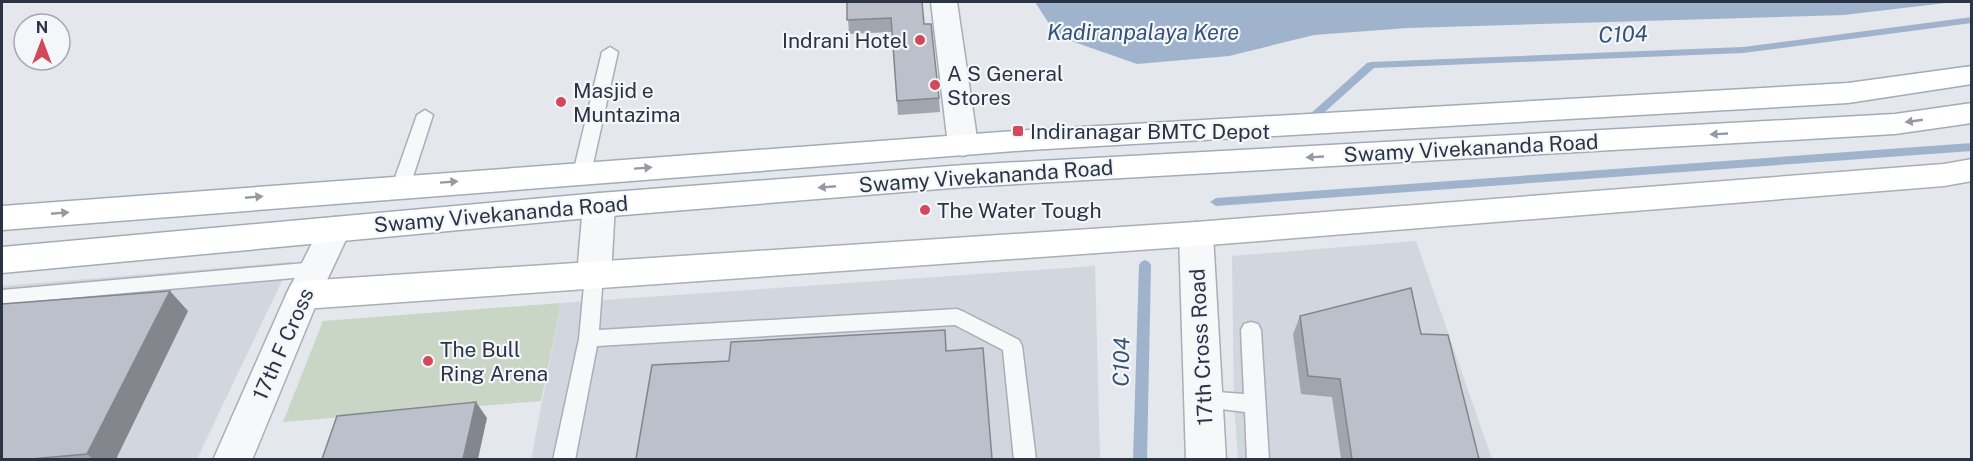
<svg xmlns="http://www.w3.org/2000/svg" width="1973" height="461" font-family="'Public Sans',sans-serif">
<rect width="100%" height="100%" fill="#e4e7ec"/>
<g fill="#d2d6de">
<polygon points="1416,241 1492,459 1238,459 1234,402 1232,256"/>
<polygon points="291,262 197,459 2,460 2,286"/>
<polygon points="1095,266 1100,459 531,460 561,303"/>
</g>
<polygon fill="#c9d6c5" points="561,303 541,401 283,422 323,321"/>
<polygon fill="#9fb4cc" points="1035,2 1954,2 1844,15 1408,28 1314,35 1229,56 1137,64 1057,36"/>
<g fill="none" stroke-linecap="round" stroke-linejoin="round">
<g fill="#9fb4cc" fill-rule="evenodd">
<polygon points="1972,17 1972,23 1743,53 1374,68 1308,127 1304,128 1299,124 1367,63 1371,62 1743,47"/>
<polygon points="1972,143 1972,151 1216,206 1210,202 1216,198"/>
<polygon points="1145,260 1149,262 1151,265 1147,460 1133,460 1139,265 1141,262"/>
</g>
<g stroke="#a9aeb7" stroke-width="3">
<g id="lane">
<polygon points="610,47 618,52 591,173 582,179 573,173 602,52"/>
<polygon points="425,110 433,115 410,186 401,192 395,190 392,186 417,115"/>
<polygon points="316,262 323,264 325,269 323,274 316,276 2,304 2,290"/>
<polygon points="594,268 601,270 603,275 599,330 957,309 964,312 1019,340 1022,346 1036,460 1014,460 1003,350 955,325 597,346 575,460 553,460 579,339 585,275 587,270"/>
<polygon points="1251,322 1258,324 1261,330 1269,460 1247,460 1245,412 1197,406 1194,400 1197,394 1204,391 1244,394 1241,330 1244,324"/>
</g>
</g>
<g stroke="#a9aeb7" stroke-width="3">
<g id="street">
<polygon points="931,2 957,2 978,145 974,152 963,156 952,152 948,145"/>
<polygon points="599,193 610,197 615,205 611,275 606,284 594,288 582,284 577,275 583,205 588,197"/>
<polygon points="335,217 347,220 351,229 320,295 252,460 213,460 286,295 319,229 323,220"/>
<polygon points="1196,222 1208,225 1213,234 1226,460 1186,460 1179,234 1184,225"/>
</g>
</g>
<g stroke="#a9aeb7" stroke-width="3">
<polygon id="secondary" points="1972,159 1972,181 1944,186 1196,246 303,309 291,305 286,295 291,285 303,281 1196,222 1944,164"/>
</g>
<g stroke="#a3abb8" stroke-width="3">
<g id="primary">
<polygon points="1972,66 1972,84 1848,103 1029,150 2,230 2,206 1029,130 1848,83"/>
<polygon points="1972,103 1972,123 1895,134 964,187 599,217 2,273 2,247 599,193 964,165 1895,114"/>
</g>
</g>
<use href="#lane" fill="#f7f8fa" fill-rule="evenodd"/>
<use href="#street" fill="#f7f8fa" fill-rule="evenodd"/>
<use href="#secondary" fill="#fff" fill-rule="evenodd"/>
<use href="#primary" fill="#fff" fill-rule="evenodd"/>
</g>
<g fill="#a1a5ae">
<polygon points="847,2 924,24 939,98 940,112 898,115 892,32 849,34"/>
<polygon points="188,311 116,459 2,459"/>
<polygon points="1300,316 1421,334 1479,459 1341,459 1332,397 1301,394 1293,334"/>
</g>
<g fill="#83868d">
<polygon points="170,291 188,311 116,459 93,459 87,454"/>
<polygon points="476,402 487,418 478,459 463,459"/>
</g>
<g fill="#bbc0ca" stroke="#83868d" stroke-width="1.5">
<polygon points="847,2 922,2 924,24 931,24 939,98 897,101 891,18 847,20"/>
<polygon points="1411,288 1421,334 1448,335 1479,459 1352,459 1340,379 1308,376 1300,316"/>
<polygon points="170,291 87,454 31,459 2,459 2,304"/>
<polygon points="945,330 946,351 983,348 992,459 636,459 652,365 729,361 731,342"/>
<polygon points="476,402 463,459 322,459 337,416"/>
</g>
<defs><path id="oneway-solid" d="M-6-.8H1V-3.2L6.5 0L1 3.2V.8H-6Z" transform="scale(1.5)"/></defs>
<g fill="#959aa2">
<use href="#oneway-solid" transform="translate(1914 121) rotate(172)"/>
<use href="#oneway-solid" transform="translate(1719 134) rotate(177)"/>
<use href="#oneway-solid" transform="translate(1315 157) rotate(177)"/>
<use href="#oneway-solid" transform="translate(643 168) rotate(-4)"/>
<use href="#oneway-solid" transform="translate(449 182) rotate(-4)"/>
<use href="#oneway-solid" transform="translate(827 187) rotate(175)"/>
<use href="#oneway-solid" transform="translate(254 197) rotate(-5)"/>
<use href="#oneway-solid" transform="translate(60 213) rotate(-5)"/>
</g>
<g fill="#d1495b" stroke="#f4f6f9" stroke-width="2">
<circle cx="920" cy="40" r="6"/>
<circle cx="935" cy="85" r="6"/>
<circle cx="561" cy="102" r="6"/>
<rect x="1012" y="125" width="12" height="12" rx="3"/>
<circle cx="925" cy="210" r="6"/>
<circle cx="428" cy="361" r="6"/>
</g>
<g text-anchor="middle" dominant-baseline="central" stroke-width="4.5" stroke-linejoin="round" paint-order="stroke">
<g font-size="21" fill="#2b3445" stroke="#f4f6f9" text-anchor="start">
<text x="908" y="40" text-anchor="end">Indrani Hotel</text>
<text x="947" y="73">A S General<tspan x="947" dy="24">Stores</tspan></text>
<text x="573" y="90">Masjid e<tspan x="573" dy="24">Muntazima</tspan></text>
<text x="1030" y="131">Indiranagar BMTC Depot</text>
<text x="937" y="210">The Water Tough</text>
<text x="440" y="349">The Bull<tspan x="440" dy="24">Ring Arena</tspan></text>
</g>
<g font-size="21" fill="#2b3445" stroke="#f4f6f9">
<text transform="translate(1471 148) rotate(-3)">Swamy Vivekananda Road</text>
<text transform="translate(986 176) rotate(-4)">Swamy Vivekananda Road</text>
<text transform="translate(501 214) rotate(-5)">Swamy Vivekananda Road</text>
<text transform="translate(283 344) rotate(-66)">17th F Cross</text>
<text transform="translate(1201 347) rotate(-93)">17th Cross Road</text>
</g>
<g font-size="22" font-style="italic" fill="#34527a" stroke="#f4f6f9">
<text x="1143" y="32">Kadiranpalaya Kere</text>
<text transform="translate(1623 34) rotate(-2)">C104</text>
<text transform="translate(1121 362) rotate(-89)">C104</text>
</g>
</g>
<rect width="1973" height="461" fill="none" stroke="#2b3445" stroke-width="6"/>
<g transform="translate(42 42)"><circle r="28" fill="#f4f6f9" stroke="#a4a8b1" stroke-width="1.5"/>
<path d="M0-4.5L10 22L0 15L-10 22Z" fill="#d1495b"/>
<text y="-9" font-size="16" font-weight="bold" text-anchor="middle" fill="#2b3445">N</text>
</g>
</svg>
